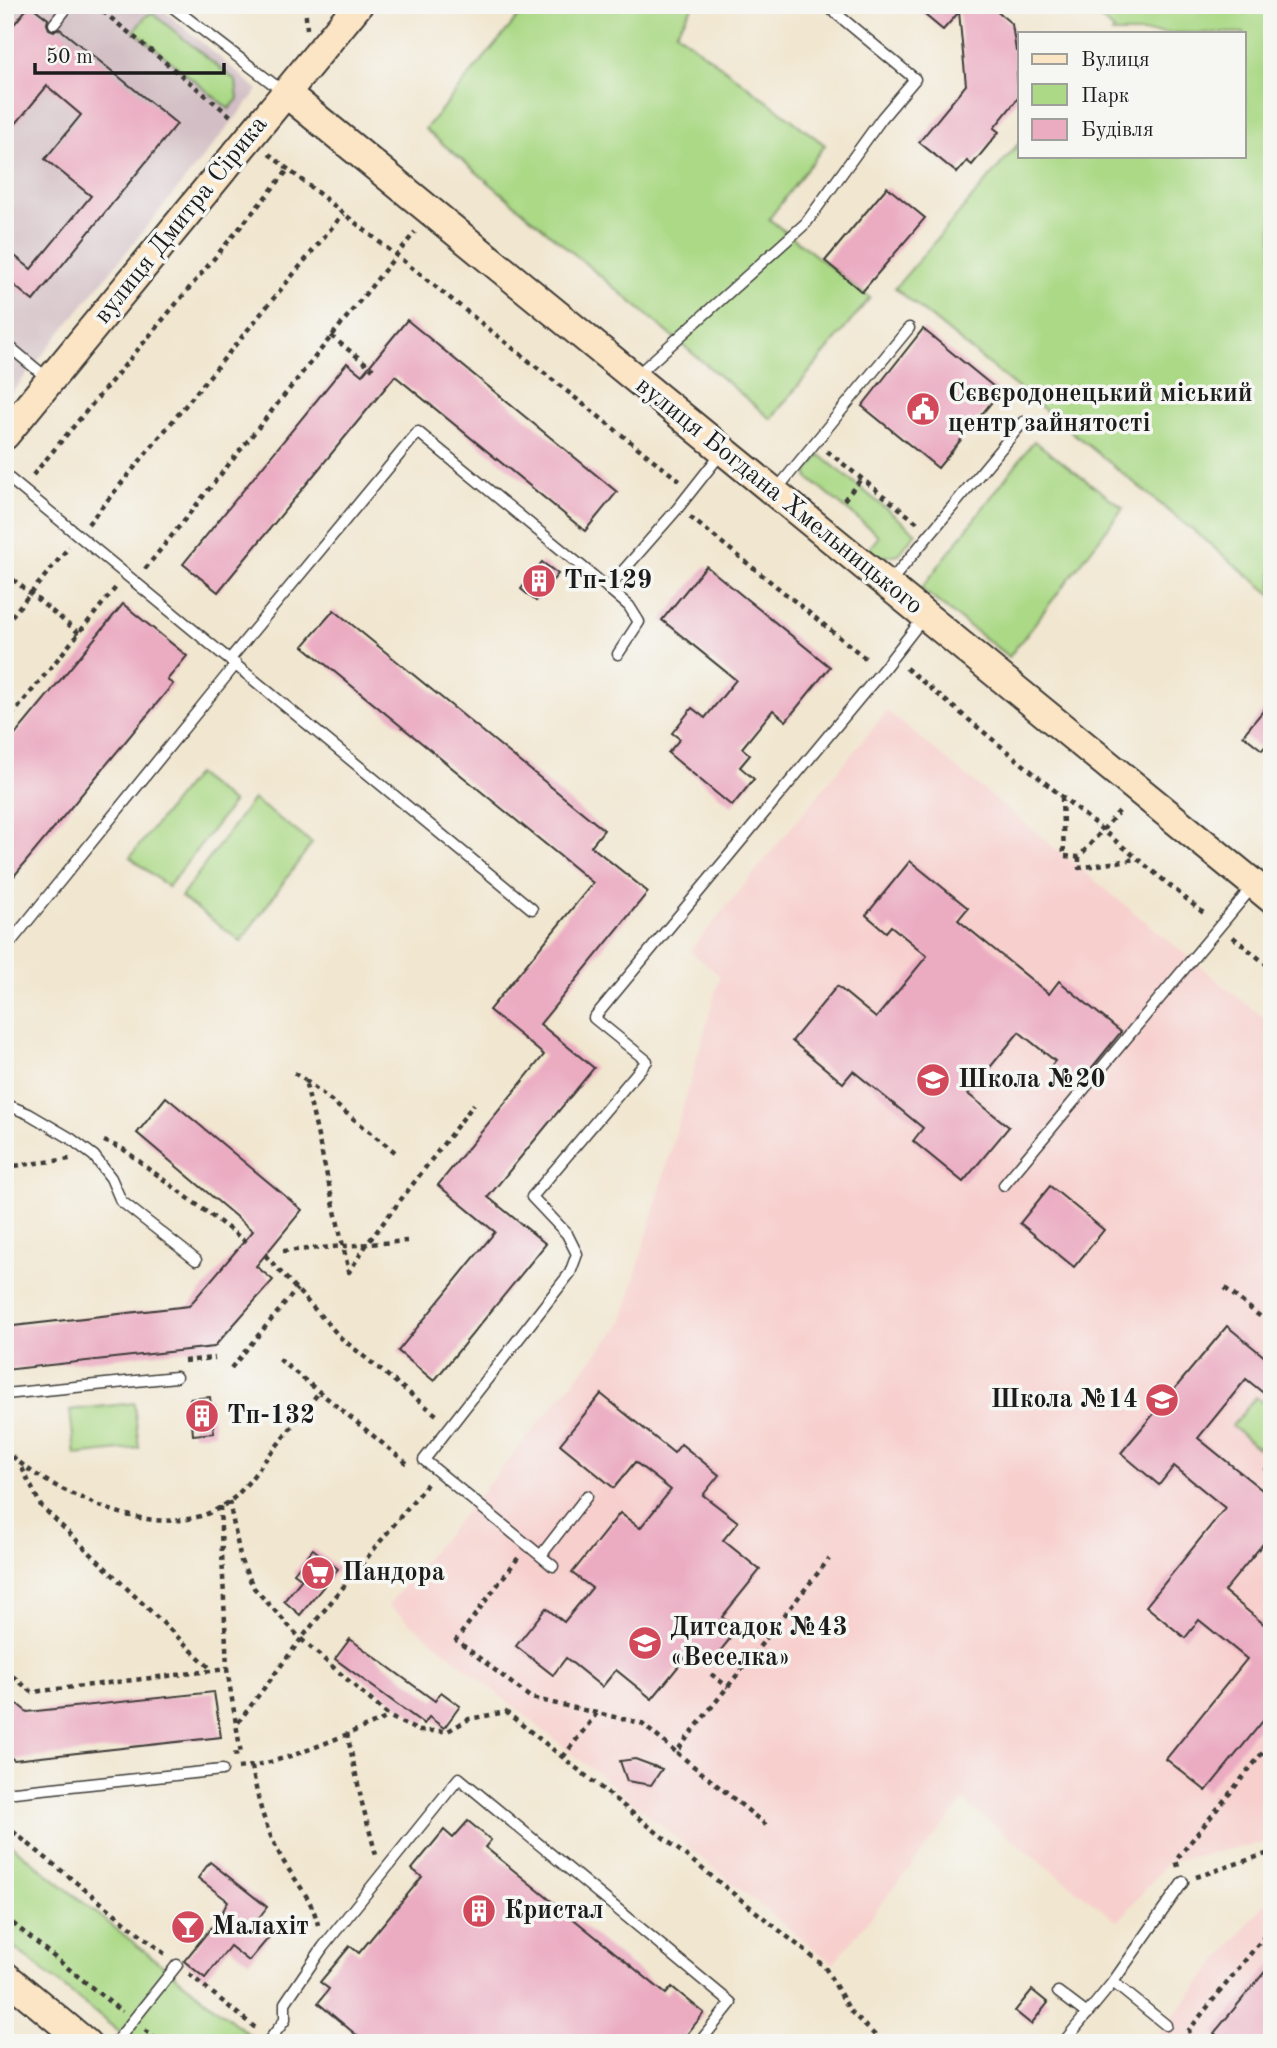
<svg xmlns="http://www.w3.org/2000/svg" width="1277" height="2048" font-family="'Old Standard TT',serif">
<rect width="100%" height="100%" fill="#f6f6f2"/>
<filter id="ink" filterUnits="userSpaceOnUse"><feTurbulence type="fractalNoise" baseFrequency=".0143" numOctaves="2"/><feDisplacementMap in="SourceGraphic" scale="14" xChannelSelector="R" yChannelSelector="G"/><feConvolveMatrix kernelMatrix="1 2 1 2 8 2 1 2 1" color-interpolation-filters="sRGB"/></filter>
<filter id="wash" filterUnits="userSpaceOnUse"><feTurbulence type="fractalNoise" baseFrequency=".00686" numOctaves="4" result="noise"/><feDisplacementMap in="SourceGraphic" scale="28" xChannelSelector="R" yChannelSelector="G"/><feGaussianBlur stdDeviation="1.57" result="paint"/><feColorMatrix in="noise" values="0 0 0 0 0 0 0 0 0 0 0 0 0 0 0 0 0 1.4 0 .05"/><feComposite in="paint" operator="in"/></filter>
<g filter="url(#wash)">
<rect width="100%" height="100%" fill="#f1e6cf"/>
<g fill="#f7d0ce">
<polygon points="887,711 1272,1025 1272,1841 1168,1862 1118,1922 963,1801 833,1964 388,1605 622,1323 720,976 690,951"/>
<polygon points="1272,1895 1272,2043 1151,2043 1166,2025"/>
</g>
<polygon fill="#d2bec4" points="5,5 157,5 258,90 5,401"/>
<g fill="#abd986" stroke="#647a51" stroke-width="2">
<polygon points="528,5 694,5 676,32 825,145 769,219 870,298 771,419 425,129"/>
<polygon points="1083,5 1272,5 1272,595 895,288 1020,142 1020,156 1244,156 1244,33 1112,33 1114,30"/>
<polygon points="152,13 236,81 238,99 229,109 134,31 146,16"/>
<polygon points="1034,441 1123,508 1009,657 921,589"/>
<polygon points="820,455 916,533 899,554 883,557 868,550 879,536 807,477 808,471"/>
<polygon points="196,774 233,803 168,887 130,857"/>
<polygon points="253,799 312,843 241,941 181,897"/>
<polygon points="1256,1397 1272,1410 1272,1432 1258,1448 1232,1426"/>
<polygon points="134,1403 139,1448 75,1455 70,1410"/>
<polygon points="5,1840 252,2037 248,2043 133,2043 5,1940"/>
</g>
<g id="blocks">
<g fill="#ebacc2">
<polygon points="30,5 48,19 47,24 49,29 54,31 60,29 177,124 33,301 5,278 5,248 31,269 91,196 45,159 81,115 47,86 5,137 5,35"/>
<polygon points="913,5 989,5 1012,24 1016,51 1020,51 1020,72 1017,73 1019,97 994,128 999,132 972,165 967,161 957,173 919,142 966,85 959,12 943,30"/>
<polygon points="887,187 925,218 862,292 825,261"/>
<polygon points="407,320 617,492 585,531 395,376 218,592 183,564 347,363 362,375"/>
<polygon points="923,329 1000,392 938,468 862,406"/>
<polygon points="542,562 558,574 536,601 521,589"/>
<polygon points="706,566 830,667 786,721 773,710 742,748 750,755 740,767 754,779 732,806 668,753 680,739 672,733 692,708 705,718 736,680 662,620"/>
<polygon points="123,604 187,656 167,680 173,684 5,887 5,747"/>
<polygon points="334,610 604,830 591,846 648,892 540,1024 594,1068 488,1197 546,1244 434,1381 398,1351 495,1232 438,1185 544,1055 489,1010 593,883 303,646"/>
<polygon points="1272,700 1272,739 1262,750 1243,735"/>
<polygon points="910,861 968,908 958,920 1049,994 1059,981 1121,1032 1076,1087 1051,1066 1055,1061 1019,1032 968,1094 1009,1127 963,1182 913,1141 923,1128 853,1071 843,1083 792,1041 837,986 876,1018 927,956 891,926 886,932 866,915"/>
<polygon points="166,1097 302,1210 256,1266 273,1280 214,1347 5,1370 5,1327 189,1306 253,1231 137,1133"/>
<polygon points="1050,1186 1104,1230 1074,1267 1020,1223"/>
<polygon points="1227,1326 1272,1363 1272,1400 1246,1379 1198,1438 1272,1498 1272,1533 1224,1591 1272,1631 1272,1710 1206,1791 1166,1759 1247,1659 1199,1620 1185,1638 1146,1606 1225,1508 1174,1466 1159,1485 1121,1453"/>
<polygon points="601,1394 674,1453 681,1444 719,1475 703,1495 738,1522 723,1540 760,1570 722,1617 737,1630 708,1666 690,1652 652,1699 616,1670 602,1687 566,1658 553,1675 516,1646 546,1608 564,1622 592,1588 572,1573 620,1513 640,1528 671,1490 635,1462 614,1488 560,1444"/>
<polygon points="210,1397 214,1433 193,1435 190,1399"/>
<polygon points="313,1549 338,1569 300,1615 284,1601 302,1579 294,1573"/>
<polygon points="350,1639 435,1701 441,1692 460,1706 444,1728 429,1717 424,1724 335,1659"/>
<polygon points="214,1692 221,1737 14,1760 5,1753 5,1694 27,1712"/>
<polygon points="635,1759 662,1769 651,1785 627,1781 620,1761"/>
<polygon points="468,1821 491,1840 485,1847 666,1994 672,1987 704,2013 680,2043 366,2043 318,2003 329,1989 320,1982 350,1946 359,1953 422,1877 412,1869 444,1830 453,1838"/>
<polygon points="210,1862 267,1907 255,1923 271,1935 249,1961 230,1946 205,1978 184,1961 220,1917 228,1901 198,1878"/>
<polygon points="1272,1963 1272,2043 1226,2043 1214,2033"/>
<polygon points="1032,1990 1048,2003 1031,2024 1015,2011"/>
</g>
</g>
</g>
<g filter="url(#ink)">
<use href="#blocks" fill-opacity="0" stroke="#3c3a37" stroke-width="2"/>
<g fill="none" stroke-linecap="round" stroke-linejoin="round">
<g stroke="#3c3a37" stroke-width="13">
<g id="lane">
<polyline points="170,5 285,93"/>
<polyline points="5,14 12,5"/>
<polyline points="54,24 69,5"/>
<polyline points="5,343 47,378"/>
<polyline points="636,376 806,223 882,118 915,79 826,5"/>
<polyline points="5,475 532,909"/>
<polyline points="777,489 909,328"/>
<polyline points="890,582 1023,422"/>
<polyline points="608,588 629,606 639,622 618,654"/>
<polyline points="230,659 418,432 608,588 678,508 723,451"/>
<polyline points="5,949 236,664"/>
<polyline points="5,1104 29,1114 70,1138 94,1156 111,1178 121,1201 196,1260"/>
<polyline points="1004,1185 1254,885"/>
<polyline points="5,1394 176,1377"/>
<polyline points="542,1554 587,1496"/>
<polyline points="553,1566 424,1460 570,1273 577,1254 567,1234 532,1197 647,1061 594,1018 882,671 924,617"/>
<polyline points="5,1793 222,1770"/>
<polyline points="1113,1982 1166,2025"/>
<polyline points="1058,1992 1087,2014"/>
<polyline points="115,2043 177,1965"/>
<polyline points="267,2043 285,2020 285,2003 323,1947 459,1778 731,2003 699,2043"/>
<polyline points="1063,2043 1113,1982 1183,1882"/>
</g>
</g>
<g stroke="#3c3a37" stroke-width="32">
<g id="secondary">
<polyline points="286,93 1272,899"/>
<polyline points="5,435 358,5"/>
<polyline points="5,1976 86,2043"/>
</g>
</g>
<g stroke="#3c3a37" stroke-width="4.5" stroke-dasharray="5 5" stroke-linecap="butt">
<polyline points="95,5 232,117"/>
<polyline points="305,5 307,29"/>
<polyline points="269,154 681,482"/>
<polyline points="331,336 373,369"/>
<polyline points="827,451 919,524"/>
<polyline points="33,475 288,170"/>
<polyline points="844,500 862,478"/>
<polyline points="690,517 869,661"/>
<polyline points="88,524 343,214"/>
<polyline points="145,569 415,232"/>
<polyline points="5,573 79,633"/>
<polyline points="5,624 69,547"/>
<polyline points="906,668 1207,916"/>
<polyline points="5,724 117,586"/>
<polyline points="1062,797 1064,856 1079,857 1121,809"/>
<polyline points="1079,857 1079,868 1136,859"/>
<polyline points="1233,937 1272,969"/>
<polyline points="294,1073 305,1080"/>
<polyline points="104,1141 123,1149 249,1244"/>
<polyline points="395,1152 305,1080 349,1272 367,1244 474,1104"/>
<polyline points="5,1167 70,1159"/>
<polyline points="283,1251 407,1241"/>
<polyline points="265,1255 341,1338 439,1417"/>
<polyline points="1225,1288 1272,1326"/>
<polyline points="279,1359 409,1465"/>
<polyline points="184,1361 215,1358"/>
<polyline points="231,1368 297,1289"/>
<path d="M5,1449c26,27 56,40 90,55 45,19 101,28 141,-8 11,-11 21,-25 30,-37 18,-22 36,-45 53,-67"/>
<polyline points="22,1468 41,1506 211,1669"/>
<polyline points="1265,1471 1272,1462"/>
<polyline points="427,1484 301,1639 390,1717 419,1731 448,1731 469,1719 506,1712 824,1966 851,2012 883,2043"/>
<polyline points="229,1501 241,1561 254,1588 301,1639 237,1724"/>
<polyline points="220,1506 227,1669"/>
<polyline points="518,1558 456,1640 531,1698 641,1723 676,1752"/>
<polyline points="5,1670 32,1692 227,1669 241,1754 229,1755"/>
<polyline points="711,1674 728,1687"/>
<polyline points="347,1733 362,1803 376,1855"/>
<polyline points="563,1757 597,1713"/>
<path d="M252,1766c6,37 12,59 30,93 13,22 30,39 36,66"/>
<path d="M238,1768c52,-6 102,-32 151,-51"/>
<polyline points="5,1825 166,1955"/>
<polyline points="766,1825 676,1752 829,1559"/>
<polyline points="1178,1867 1176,1860 1272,1741"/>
<polyline points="1196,1877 1272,1852"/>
<polyline points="5,1917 122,2012"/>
<polyline points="189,1974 258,2030"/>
<polyline points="145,2030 160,2043"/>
<polyline points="1192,2043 1189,2030 1272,1927"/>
</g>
<use href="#lane" stroke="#fff" stroke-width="10"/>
<use href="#secondary" stroke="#fce5c4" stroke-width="28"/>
</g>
</g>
<defs>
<g id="civic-disc" transform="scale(1.75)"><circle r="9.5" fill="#d1495b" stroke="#f6f6f2"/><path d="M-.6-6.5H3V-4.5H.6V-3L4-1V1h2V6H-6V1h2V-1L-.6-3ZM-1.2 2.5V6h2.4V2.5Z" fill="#fff"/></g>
<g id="building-disc" transform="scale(1.75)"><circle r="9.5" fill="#d1495b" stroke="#f6f6f2"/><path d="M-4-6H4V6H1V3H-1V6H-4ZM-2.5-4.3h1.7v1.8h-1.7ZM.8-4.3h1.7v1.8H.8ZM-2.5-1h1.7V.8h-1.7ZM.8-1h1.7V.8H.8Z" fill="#fff"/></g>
<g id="school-disc" transform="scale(1.75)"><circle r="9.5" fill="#d1495b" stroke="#f6f6f2"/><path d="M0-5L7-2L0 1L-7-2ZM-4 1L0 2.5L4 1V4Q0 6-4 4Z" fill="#fff"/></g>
<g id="supermarket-disc" transform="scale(1.75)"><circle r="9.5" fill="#d1495b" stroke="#f6f6f2"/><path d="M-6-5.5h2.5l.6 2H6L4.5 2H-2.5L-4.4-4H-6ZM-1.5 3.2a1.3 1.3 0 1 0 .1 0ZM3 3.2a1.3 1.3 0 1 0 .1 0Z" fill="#fff"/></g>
<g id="bar-disc" transform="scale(1.75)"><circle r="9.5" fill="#d1495b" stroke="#f6f6f2"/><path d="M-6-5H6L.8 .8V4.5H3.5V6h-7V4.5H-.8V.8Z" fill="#fff"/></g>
</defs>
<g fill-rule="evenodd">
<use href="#civic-disc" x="923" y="409"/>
<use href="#building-disc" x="539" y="581"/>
<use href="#school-disc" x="933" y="1080"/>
<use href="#school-disc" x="1162" y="1400"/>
<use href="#building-disc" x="202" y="1416"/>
<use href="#supermarket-disc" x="318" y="1573"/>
<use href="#school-disc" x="645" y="1643"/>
<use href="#building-disc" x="479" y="1911"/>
<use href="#bar-disc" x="188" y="1927"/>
</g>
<g text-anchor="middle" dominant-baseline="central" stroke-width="7" stroke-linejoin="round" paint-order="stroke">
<g font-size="26" fill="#1c1c1c" stroke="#f6f6f2">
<text transform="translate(181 220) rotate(-51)">вулиця Дмитра Сірика</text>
<text transform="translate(779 496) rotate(39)">вулиця Богдана Хмельницького</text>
</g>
<g font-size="26" font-weight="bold" fill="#1c1c1c" stroke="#f6f6f2" text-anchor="start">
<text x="948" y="394">Сєвєродонецький міський<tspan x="948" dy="30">центр зайнятості</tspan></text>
<text x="564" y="581">Тп-129</text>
<text x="958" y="1080">Школа №20</text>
<text x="1138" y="1400" text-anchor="end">Школа №14</text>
<text x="227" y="1416">Тп-132</text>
<text x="342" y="1573">Пандора</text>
<text x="670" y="1628">Дитсадок №43<tspan x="670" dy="30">«Веселка»</tspan></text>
<text x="504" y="1911">Кристал</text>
<text x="212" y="1927">Малахіт</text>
</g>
</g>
<rect width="1277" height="2048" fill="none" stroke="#f6f6f2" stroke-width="28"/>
<rect x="1018" y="32" width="228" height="126" fill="#f6f6f2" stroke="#9f9f9c" stroke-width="2"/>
<rect x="1032" y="54" width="35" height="10" fill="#fce5c4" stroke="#9f9f9c" stroke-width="2"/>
<text x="1081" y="66" font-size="21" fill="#1c1c1c">Вулиця</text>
<rect x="1032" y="84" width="35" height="21" fill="#abd986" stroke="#9f9f9c" stroke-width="2"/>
<text x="1081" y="102" font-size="21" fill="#1c1c1c">Парк</text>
<rect x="1032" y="119" width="35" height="21" fill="#ebacc2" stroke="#9f9f9c" stroke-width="2"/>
<text x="1081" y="136" font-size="21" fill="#1c1c1c">Будівля</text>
<path d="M35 63v10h189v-10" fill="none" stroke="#1c1c1c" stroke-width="3.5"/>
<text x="46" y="63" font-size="21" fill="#1c1c1c" stroke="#f6f6f2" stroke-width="5" paint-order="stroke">50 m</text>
</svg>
